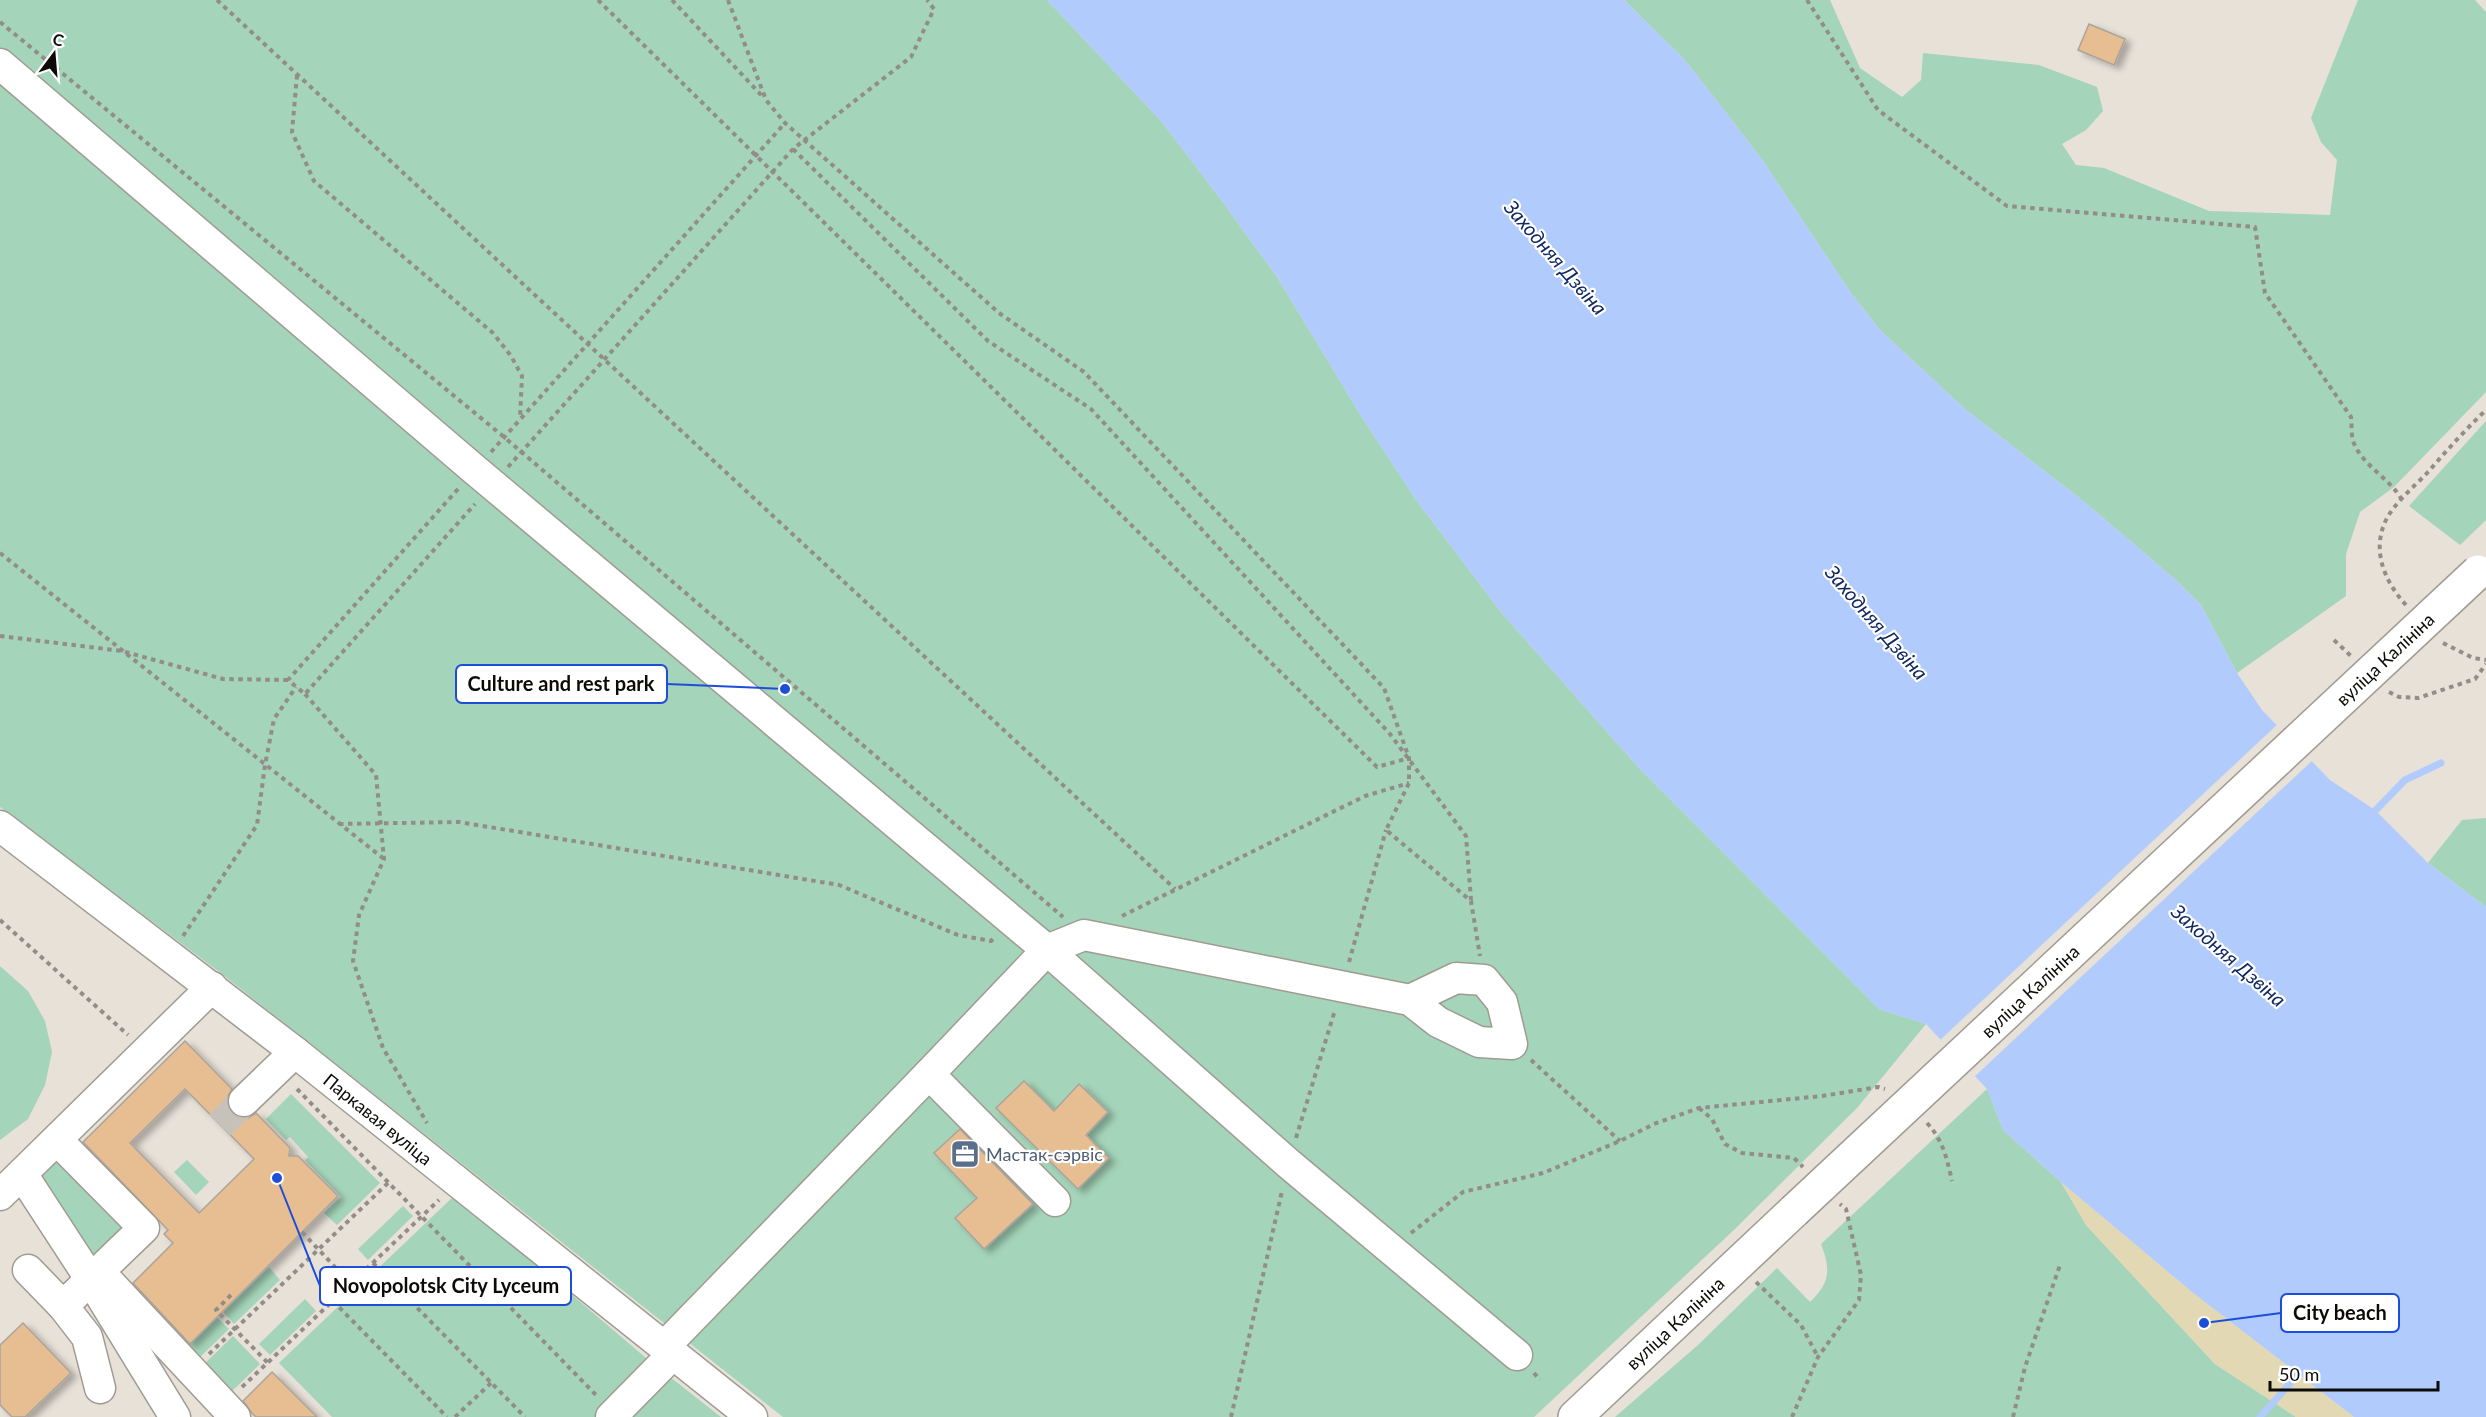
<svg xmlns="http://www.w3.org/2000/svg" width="2486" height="1417" font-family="Lato,sans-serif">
<defs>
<filter id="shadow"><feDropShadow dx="6" dy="4" stdDeviation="3" flood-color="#0004"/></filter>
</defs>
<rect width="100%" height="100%" fill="#e7e1d8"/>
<g fill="#a4d4b9">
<polygon points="0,0 1047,0 1162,122 1222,201 1277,277 1363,419 1416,500 1500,611 1638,767 1879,1009 1926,1024 1857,1108 1736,1228 1534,1417 783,1417 222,974 0,807"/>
<polygon points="1624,0 1830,0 1860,68 1902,97 1921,80 1923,53 2039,65 2097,87 2103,111 2086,130 2062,144 2076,165 2104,168 2209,211 2330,215 2337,160 2321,142 2311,118 2358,0 2475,0 2486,12 2486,392 2394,487 2360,512 2346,554 2346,596 2237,673 2201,605 2177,581 2087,504 1965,409 1880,330 1851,293 1763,161 1714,97 1684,59"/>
<polygon points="2486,421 2486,520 2460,545 2409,506"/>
<polygon points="2486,818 2486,907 2428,863 2462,820"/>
<polygon points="0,966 28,991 45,1021 52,1052 45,1085 28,1119 0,1140"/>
<path d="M1987,1089l16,41 58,52 25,43 129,139 81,53h-681l83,-72 79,-77 33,34c20,-19 21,-32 11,-58z"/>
<polygon points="291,1094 380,1183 337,1225 324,1213 341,1197 305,1160 308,1157 290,1137 286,1140 266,1119"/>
<polygon points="55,1157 126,1224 99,1258 91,1257 41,1176"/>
<polygon points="187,1160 209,1182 196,1195 174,1172"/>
<polygon points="455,1195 646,1358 721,1417 332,1417 279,1363"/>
<polygon points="403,1206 413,1216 368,1260 358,1249"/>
<polygon points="269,1267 280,1280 234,1324 223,1312"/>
<polygon points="305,1299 316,1311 270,1355 259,1344"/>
<polygon points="217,1317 229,1329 196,1361 188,1345"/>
<polygon points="233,1336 260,1364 228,1395 201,1367"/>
</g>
<polygon fill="#e2d9b4" points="2061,1182 2192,1292 2354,1417 2296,1417 2215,1364 2086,1225"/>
<polygon fill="#b1cbfc" points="1047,0 1624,0 1684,59 1714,97 1763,161 1851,293 1880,330 1965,409 2087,504 2177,581 2201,605 2237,673 2262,710 2330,780 2375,810 2428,863 2486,907 2486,1417 2354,1417 2192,1292 2061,1182 2003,1130 1987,1089 1926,1024 1879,1009 1638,767 1500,611 1416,500 1363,419 1277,277 1222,201 1162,122"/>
<polygon fill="#e7e1d8" points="2279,723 2314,759 1973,1078 1938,1042"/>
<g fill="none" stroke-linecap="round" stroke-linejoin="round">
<g stroke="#b1cbfc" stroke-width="7">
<polyline points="2370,816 2405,780 2441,763"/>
<polyline points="2260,1417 2304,1368"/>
</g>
</g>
<g fill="#e6be91" stroke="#aba39c" stroke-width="1.5" fill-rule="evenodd" filter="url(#shadow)">
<polygon points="2089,24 2125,39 2114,65 2078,50"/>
<path d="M185,1041l47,48 -4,7 -1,9 5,8 8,5h8l8,-5 34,35 -1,8h9l40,40 -148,148 -57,-61 40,-40 -9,-9 4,-4 -85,-88zM185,1089l69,70 -55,54 -69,-70z"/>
<polygon points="1024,1081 1054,1111 1079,1084 1108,1112 1086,1135 1109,1158 1078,1189 996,1108"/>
<polygon points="960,1129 1033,1204 984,1249 955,1218 977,1198 934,1153"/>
<polygon points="23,1323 71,1373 25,1417 12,1417 0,1405 0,1345"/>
<polygon points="272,1372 317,1417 256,1417 252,1413 243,1401"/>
</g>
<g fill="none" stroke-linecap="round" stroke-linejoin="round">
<polyline stroke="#c6c1b9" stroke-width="30" stroke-dasharray="30 15" stroke-linecap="butt" points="220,1125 244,1101"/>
<g stroke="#a09b92" stroke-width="33">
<g id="minor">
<polyline points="0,64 475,470 1047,950 1289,1164 1517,1355"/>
<polyline points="0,826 295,1052 752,1417"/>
<polyline points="929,1074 1055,1201"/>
<polyline points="244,1101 295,1052"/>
<polyline points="57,1140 144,1228 63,1306"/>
<polyline points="22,1174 91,1280 175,1417"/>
<polyline points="0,1195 212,987"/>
<polyline points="28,1270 63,1306 87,1337 100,1388"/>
<polyline points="105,1278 235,1417"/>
<polyline points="664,1347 929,1074 1047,950 1084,935 1410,1000 1438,1022 1479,1042 1512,1044 1502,1002 1484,980 1456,978 1410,1000"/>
<polyline points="611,1417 673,1354"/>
</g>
</g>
<g stroke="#a09b92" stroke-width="36">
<polyline id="major" points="1575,1417 1794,1211"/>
</g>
<g stroke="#928d86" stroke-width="4" stroke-dasharray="4.5 4.5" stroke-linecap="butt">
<polyline points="217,0 1175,889"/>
<polyline points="598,0 1377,767 1409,758"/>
<polyline points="672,0 764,98"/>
<polyline points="728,0 766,100 785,123 999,313 1084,372 1384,688 1409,758 1409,783 1386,830 1471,901 1480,956"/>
<path d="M1807,0l71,110 129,96 248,21 10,66 86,124c1,7 0,17 2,24 9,25 37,37 49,59"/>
<polyline points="0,22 504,437 1063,917"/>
<polyline points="297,75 292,132 314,181 493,333 511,356 522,376 520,418"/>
<polyline points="793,149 988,341 1091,409 1390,734 1466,836 1471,900"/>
<polyline points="491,452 785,123"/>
<polyline points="508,467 793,149 911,57 934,9 927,0"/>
<polyline points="458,489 288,680 305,694 475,504"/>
<polyline points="0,553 384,859"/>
<path d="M2406,605c-21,-23 -35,-54 -20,-85 9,-18 29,-34 43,-49 18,-21 37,-42 57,-61"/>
<polyline points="0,636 122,651 223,679 288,680"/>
<polyline points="2334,640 2351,656"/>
<polyline points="2443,643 2473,658 2486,660"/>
<polyline points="2389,692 2399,697 2418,698 2475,679 2486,664"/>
<polyline points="305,694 376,775 384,859 359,915 353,961 383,1048 427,1123"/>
<polyline points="339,824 459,822 839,885 958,935 991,941 995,937"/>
<polyline points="1122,916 1365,796 1409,783"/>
<polyline points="0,920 128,1035"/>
<polyline points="183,936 257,825 265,765 274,719 296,687"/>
<polyline points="1349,962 1386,830"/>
<polyline points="1531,1060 1620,1141"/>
<polyline points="297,1089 596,1395"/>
<polyline points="1699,1108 1712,1119 1725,1144 1742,1153 1794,1158 1803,1167"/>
<path d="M1927,1123c16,17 20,36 25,58"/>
<polyline points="1296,1138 1335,1010"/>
<polyline points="302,1232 351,1284"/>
<polyline points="1411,1233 1463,1192 1543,1173 1620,1141 1654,1124 1699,1108 1822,1096 1878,1087 1885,1089"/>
<polyline points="373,1263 525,1417"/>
<polyline points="1756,1282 1801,1325 1818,1357"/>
<polyline points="231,1295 216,1310 268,1363"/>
<polyline points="333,1301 447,1417"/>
<polyline points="209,1354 388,1183"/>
<polyline points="1534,1373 1540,1380"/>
<polyline points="242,1387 439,1200"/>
<polyline points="455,1417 491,1383"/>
<polyline points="1231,1417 1282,1191"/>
<polyline points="1792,1417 1818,1357 1859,1300 1861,1275 1846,1209 1840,1204"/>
<polyline points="2013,1417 2025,1367 2060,1265"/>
</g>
<use href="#minor" stroke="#fff" stroke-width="30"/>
<use href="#major" stroke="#fff" stroke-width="33"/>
<g stroke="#a09b92" stroke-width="36" stroke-linecap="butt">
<polyline id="major-bridge" points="1794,1211 2478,572"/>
</g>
<use href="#major-bridge" stroke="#fff" stroke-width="33"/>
</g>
<defs>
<g id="office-square" transform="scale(1.5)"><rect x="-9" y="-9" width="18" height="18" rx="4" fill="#5c6f8a" stroke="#fff"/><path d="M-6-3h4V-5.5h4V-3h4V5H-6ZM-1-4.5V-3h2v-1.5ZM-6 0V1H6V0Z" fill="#fff"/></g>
</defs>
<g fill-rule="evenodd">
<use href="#office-square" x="965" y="1154"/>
</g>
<g text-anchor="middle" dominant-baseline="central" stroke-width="4.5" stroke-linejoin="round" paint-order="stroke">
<g font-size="18" fill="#0d0b08" stroke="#fff">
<text transform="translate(2385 659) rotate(-43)">вуліца Калініна</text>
<text transform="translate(2030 991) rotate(-43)">вуліца Калініна</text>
<text transform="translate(378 1119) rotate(39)">Паркавая вуліца</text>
<text transform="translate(1675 1323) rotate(-43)">вуліца Калініна</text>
</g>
<g font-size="18" fill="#4e5e75" stroke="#fff" text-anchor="start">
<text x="986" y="1154">Мастак-сэрвіс</text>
</g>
<g font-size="20" font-style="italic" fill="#102962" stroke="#fff">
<text transform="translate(1556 257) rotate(49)">Заходняя Дзвіна</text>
<text transform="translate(1877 622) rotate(49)">Заходняя Дзвіна</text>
<text transform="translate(2229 955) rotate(41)">Заходняя Дзвіна</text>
</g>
</g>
<path fill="none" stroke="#1d4ed8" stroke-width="2" d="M785 689L667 684M277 1178L320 1286M2204 1323L2281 1313"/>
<g fill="#1d4ed8" stroke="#fff" stroke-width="2">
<circle cx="785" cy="689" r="6"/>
<circle cx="277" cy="1178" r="6"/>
<circle cx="2204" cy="1323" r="6"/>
</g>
<g fill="#fff" stroke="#1d4ed8" stroke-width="2">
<rect x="456" y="665" width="211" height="38" rx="6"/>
<rect x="320" y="1267" width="251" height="38" rx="6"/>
<rect x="2281" y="1294" width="118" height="38" rx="6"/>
</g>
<g font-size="20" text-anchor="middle" font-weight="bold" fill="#0d0b08">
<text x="561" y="691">Culture and rest park</text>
<text x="446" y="1293">Novopolotsk City Lyceum</text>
<text x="2340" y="1320">City beach</text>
</g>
<g transform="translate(54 54) rotate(16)" stroke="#ffffff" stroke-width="4.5" paint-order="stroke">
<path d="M0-4.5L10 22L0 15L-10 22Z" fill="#0d0b08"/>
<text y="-9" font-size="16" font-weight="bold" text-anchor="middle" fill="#0d0b08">С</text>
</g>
<path d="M2270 1381v9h168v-9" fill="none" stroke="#0d0b08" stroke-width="3"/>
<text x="2279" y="1381" font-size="18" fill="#0d0b08" stroke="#ffffff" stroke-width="4.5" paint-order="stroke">50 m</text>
</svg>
